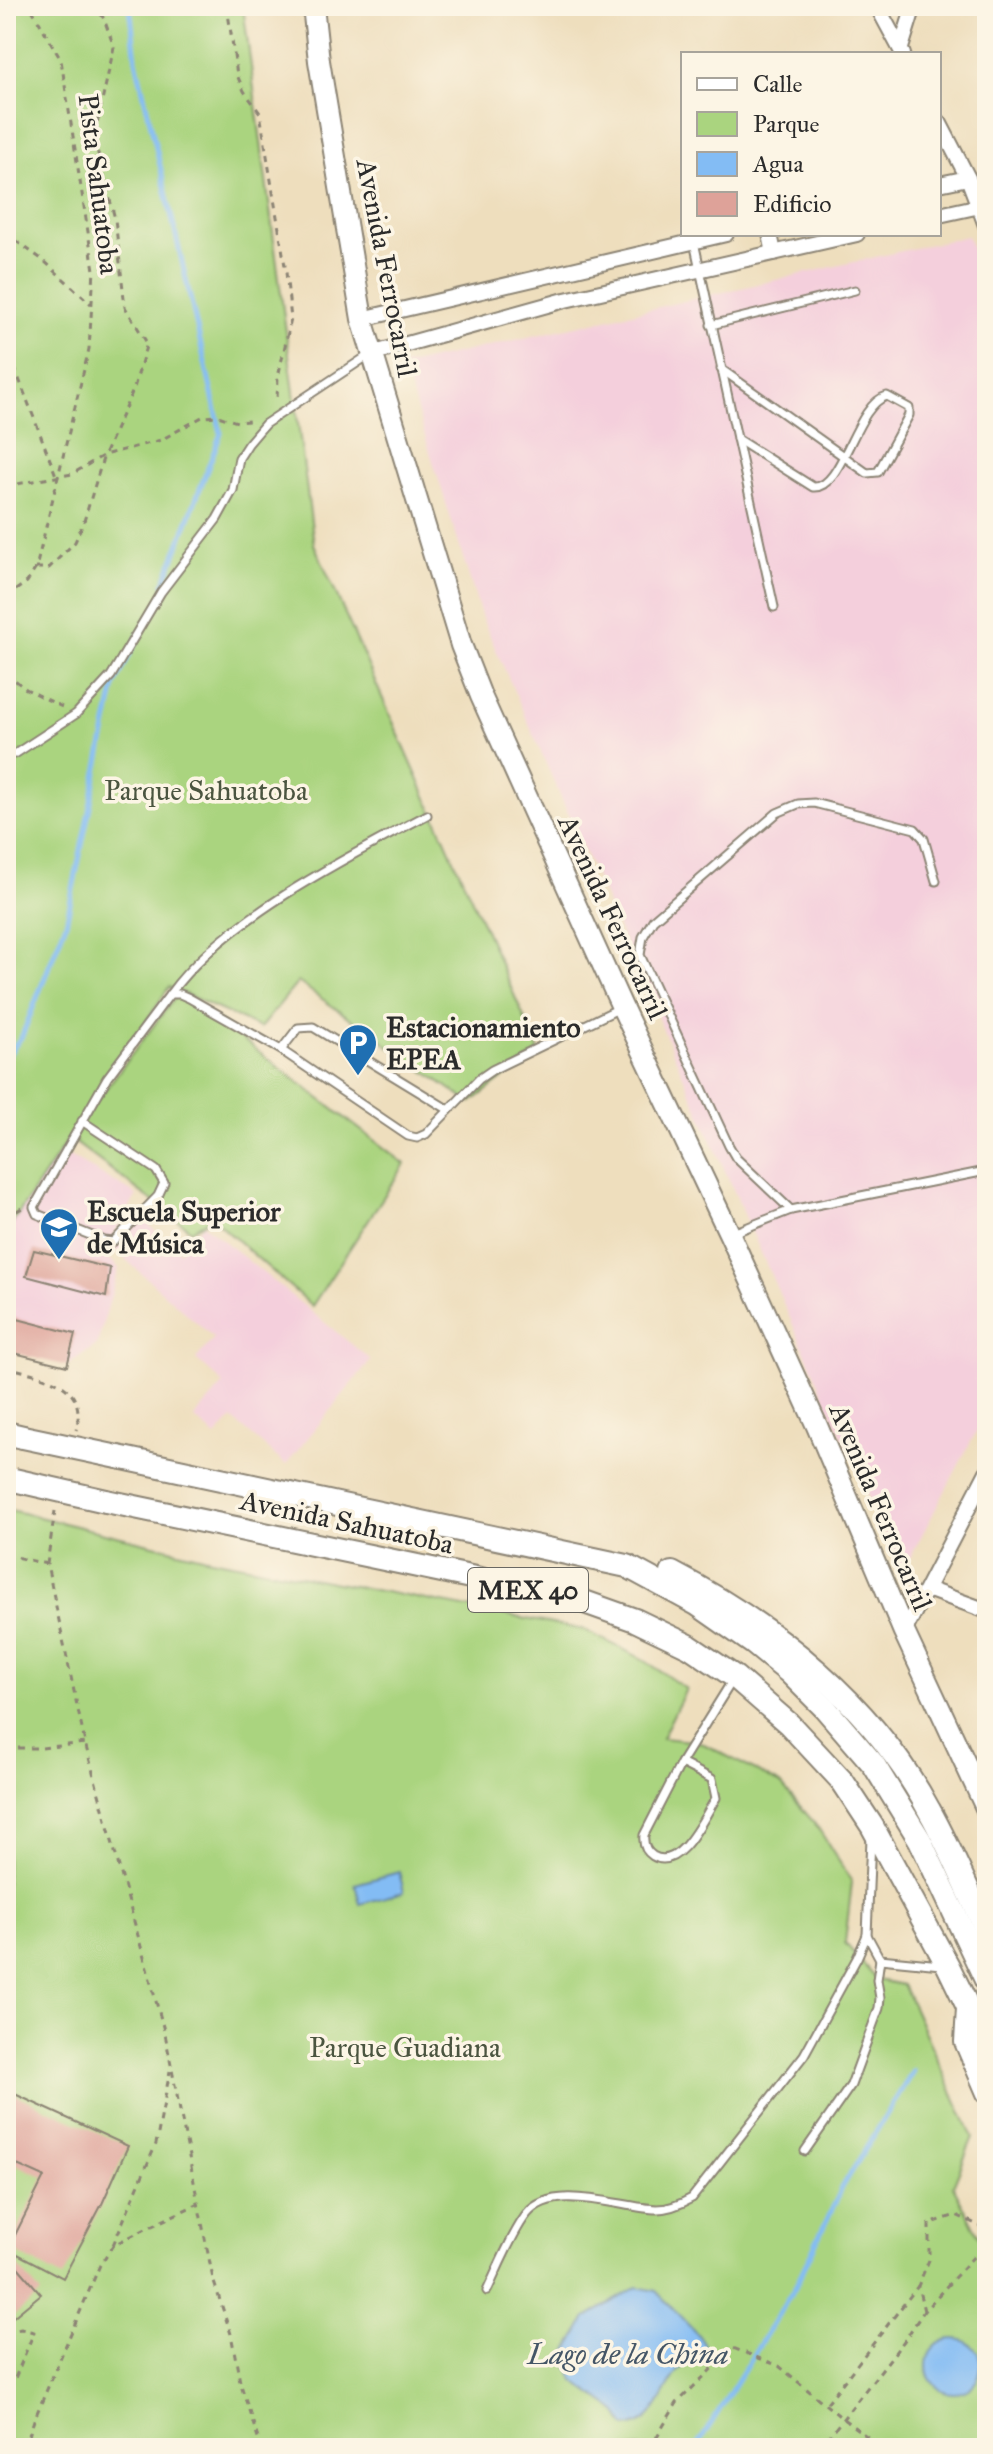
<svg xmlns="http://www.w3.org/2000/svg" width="993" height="2454" font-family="'IM FELL Great Primer',serif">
<rect width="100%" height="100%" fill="#fcf5e5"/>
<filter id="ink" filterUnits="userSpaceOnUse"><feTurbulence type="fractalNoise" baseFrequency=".0125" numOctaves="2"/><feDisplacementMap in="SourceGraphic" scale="16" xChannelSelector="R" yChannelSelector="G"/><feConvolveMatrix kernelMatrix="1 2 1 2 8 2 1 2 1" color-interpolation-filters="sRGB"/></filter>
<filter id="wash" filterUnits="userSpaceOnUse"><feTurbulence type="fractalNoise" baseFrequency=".006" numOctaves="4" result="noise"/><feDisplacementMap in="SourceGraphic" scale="32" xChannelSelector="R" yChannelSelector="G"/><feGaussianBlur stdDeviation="1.8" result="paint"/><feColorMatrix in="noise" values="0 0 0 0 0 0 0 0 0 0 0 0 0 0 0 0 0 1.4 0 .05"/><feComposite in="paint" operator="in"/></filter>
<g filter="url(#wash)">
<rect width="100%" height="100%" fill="#eedebd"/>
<g fill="#f4cfdc">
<polygon points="967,236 987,283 987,1411 902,1573 482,618 403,366"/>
<polygon points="48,1144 137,1195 103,1253 119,1268 97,1345 67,1366 6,1351 6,1188"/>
<polygon points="140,1217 180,1252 203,1224 371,1360 286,1465 232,1419 216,1437 194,1418 224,1384 196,1359 214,1338 113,1248"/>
</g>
<g fill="#aad47f" stroke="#6a8055" stroke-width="2" fill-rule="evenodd">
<path d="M6,6h237l71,538 225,507 -69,52 -172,-121 -38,46 -79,-36 224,172 -93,142 -100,-88 -21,12 -122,-92 -63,94zM169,987l10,5 -94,124 -1,-1z"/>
<polygon points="6,1509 211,1559 584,1630 641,1658 686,1689 662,1738 700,1742 781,1784 817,1826 852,1882 845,1943 877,1980 903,1985 973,2137 953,2186 987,2252 987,2448 6,2448"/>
</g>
<g fill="#83bcf4" stroke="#577490" stroke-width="2">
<polygon points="399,1872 404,1892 360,1904 355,1884"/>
<path d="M637,2287l19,4 43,45 7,11c-8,7 -19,13 -25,21 -19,21 -22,55 -54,59l-10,-15 -43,-31 -9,-25 21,-38z"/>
<circle cx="954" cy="2366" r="27"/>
</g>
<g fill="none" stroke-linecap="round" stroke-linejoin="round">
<g stroke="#83bcf4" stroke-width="5">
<polyline points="130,6 136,60 221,433 164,584"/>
<polyline points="6,1058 22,1036 66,923 115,685 140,633"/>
<polyline points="696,2448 794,2289 843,2186 913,2071"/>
</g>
</g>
<g id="blocks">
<g fill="#dea299">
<polygon points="34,1250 110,1268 106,1297 26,1276"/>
<polygon points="6,1316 75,1334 67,1366 6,1351"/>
<polygon points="6,2090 128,2146 102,2204 63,2278 8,2249 44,2177 6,2160"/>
<polygon points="6,2253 41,2294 6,2323"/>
</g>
</g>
</g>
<g filter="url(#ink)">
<use href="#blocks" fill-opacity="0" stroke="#8c8474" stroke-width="2"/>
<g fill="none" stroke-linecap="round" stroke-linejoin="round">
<g stroke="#8c8474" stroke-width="11">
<g id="lane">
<polyline points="694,242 774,607"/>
<polyline points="711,325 855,290"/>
<path d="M721,369l146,104 11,-1 31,-57v-7l-22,-12c-32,8 -44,94 -74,91l-76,-48"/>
<polyline points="15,754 76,714 111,676 161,592 217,519 233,490 239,458 248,444 265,424 369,355"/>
<path d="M170,994c52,-73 177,-137 257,-179"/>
<polyline points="281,1050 298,1028 313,1027 449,1110"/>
<polyline points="82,1121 156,1170 164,1183 158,1196 113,1242 105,1241 37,1214 34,1207 107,1078 170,994 180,994 189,998 281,1050 408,1136 417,1138 426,1134 479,1079 492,1070 620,1008"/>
<polyline points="791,1210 736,1158 729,1146 640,955 643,937 653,920 777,813 798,804 814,803 915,829 924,839 936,881"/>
<polyline points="733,1233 791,1210 986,1171"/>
<path d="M681,1763l31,16 4,19c-12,19 -36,74 -63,58 -8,-5 -10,-12 -9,-21l37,-72 51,-82"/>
<polyline points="880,1959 941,1965"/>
<polyline points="805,2151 851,2085 879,2008 880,1998 877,1980 880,1959 867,1935"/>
<path d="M487,2291c10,-21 26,-60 40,-77 26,-33 94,-6 130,-5 13,0 24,-5 35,-11l112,-143 53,-97 10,-23 4,-97"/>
</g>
</g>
<g stroke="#8c8474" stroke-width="18">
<g id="street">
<polyline points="877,6 903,54"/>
<polyline points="901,48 914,6"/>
<polyline points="939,122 968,178 987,228"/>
<polyline points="939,184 968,178"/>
<polyline points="939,215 980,206"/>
<polyline points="770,234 774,253"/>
<polyline points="362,319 726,234"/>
<polyline points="371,354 565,300 857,234"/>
<polyline points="927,1589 987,1611"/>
<polyline points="904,1632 987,1472"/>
</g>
</g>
<g stroke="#8c8474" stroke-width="24">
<g id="secondary">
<polyline points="313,6 319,61 362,319 461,645 481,696 622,1007 730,1235 817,1426 904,1632 987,1810"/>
<polyline points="967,2008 965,2042 987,2093"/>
</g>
</g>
<g stroke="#8c8474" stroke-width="26">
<g id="primary">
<polyline points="6,1433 23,1437"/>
<polyline points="118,1457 627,1566 697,1604 753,1643 790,1673 825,1708 874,1765 920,1840 987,1982"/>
<polyline points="106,1501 576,1599 635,1620 689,1646 735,1677 789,1724 843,1782 872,1826 948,1966 987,2046"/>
<path d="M672,1573c104,54 201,132 257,237 22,39 39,81 58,122"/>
</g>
</g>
<g stroke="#8c8474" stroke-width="3" stroke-dasharray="6 6" stroke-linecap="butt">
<polyline points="227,6 237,75 244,91 260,113 286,272 291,319 278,377 277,399"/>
<polyline points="6,234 43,260 91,304"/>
<polyline points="6,345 57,478"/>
<polyline points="6,486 72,474 104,455 161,440 202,417 218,416 237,422 250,421"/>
<polyline points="36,568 49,568 75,542 84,521 104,455 134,388 147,343 125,307 115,219 94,138 114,47 104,19 96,6"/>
<polyline points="6,597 27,582 36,568 89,349 94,270 61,60 30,6"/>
<polyline points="6,673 26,689 62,707"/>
<polyline points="6,1217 22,1208"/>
<path d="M6,1367c35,9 83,15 70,63"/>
<polyline points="55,1511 47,1564 85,1743 165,2034 213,2279 231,2334 240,2382 261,2448"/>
<polyline points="6,1555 47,1564"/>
<polyline points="6,1748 42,1748 85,1743"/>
<polyline points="113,2245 156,2144 170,2071"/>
<polyline points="924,2311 918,2286 929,2260 929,2224 956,2215 987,2229"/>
<polyline points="6,2332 21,2329 34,2332 6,2400"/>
<polyline points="827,2403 918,2286"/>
<polyline points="25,2448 34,2420 100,2265 113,2245 197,2204"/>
<polyline points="650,2448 677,2403 733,2348 779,2366 843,2419 883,2448"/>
<polyline points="820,2448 904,2341 924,2311 987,2242"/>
</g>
<use href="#lane" stroke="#fff" stroke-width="7"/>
<use href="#street" stroke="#fff" stroke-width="14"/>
<use href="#secondary" stroke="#fff" stroke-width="20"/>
<use href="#primary" stroke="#fff" stroke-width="22"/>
<g stroke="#8c8474" stroke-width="26" stroke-linecap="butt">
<g id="primary-bridge">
<polyline points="23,1437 118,1457"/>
<polyline points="14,1480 106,1501"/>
</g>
</g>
<use href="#primary-bridge" stroke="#fff" stroke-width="22"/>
</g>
</g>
<defs>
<g id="parking-pin" transform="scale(2)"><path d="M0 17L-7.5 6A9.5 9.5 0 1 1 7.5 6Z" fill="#1f6fb2" stroke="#fcf5e5"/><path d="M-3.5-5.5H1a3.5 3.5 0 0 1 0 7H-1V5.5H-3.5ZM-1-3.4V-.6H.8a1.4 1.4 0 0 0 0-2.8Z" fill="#fff"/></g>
<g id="university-pin" transform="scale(2)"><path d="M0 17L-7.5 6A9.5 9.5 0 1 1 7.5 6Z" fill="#1f6fb2" stroke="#fcf5e5"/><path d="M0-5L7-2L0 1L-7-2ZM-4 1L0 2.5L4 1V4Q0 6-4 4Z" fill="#fff"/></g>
</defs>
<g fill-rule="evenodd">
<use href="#parking-pin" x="358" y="1043"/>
<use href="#university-pin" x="59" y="1227"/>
</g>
<g text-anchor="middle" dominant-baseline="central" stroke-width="7" stroke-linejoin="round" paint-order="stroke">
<rect fill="#fcf5e5" stroke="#6a6863" stroke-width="2" x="468" y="1568" width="120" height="44" rx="6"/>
<g font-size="26" font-weight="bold" fill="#2b2b2b">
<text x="528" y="1590">MEX 40</text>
</g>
<g font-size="28" fill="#2b2b2b" stroke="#fcf5e5">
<text transform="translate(99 184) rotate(83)">Pista Sahuatoba</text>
<text transform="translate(387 268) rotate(79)">Avenida Ferrocarril</text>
<text transform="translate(613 917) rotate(65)">Avenida Ferrocarril</text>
<text transform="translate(881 1507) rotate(67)">Avenida Ferrocarril</text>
<text transform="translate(347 1522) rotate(12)">Avenida Sahuatoba</text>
</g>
<g font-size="28" fill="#4b5540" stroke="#fcf5e5">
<text x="206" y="790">Parque Sahuatoba</text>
<text x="405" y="2047">Parque Guadiana</text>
</g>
<g font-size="28" font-weight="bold" fill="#2b2b2b" stroke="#fcf5e5" text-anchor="start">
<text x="386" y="1027">Estacionamiento<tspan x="386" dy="32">EPEA</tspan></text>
<text x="87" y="1211">Escuela Superior<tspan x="87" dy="32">de Música</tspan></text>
</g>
<g font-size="30" font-style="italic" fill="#455667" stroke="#fcf5e5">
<text x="628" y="2354">Lago de la China</text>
</g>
</g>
<rect width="993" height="2454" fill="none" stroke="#fcf5e5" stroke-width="32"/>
<rect x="681" y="52" width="260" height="184" fill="#fcf5e5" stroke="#a8a49b" stroke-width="2"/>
<rect x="697" y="78" width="40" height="12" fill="#ffffff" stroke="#a8a49b" stroke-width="2"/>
<text x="753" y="92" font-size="24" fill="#2b2b2b">Calle</text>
<rect x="697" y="112" width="40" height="24" fill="#aad47f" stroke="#a8a49b" stroke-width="2"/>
<text x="753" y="132" font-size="24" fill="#2b2b2b">Parque</text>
<rect x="697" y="152" width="40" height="24" fill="#83bcf4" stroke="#a8a49b" stroke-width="2"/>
<text x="753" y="172" font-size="24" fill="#2b2b2b">Agua</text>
<rect x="697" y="192" width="40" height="24" fill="#dea299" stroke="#a8a49b" stroke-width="2"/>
<text x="753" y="212" font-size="24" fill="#2b2b2b">Edificio</text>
</svg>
